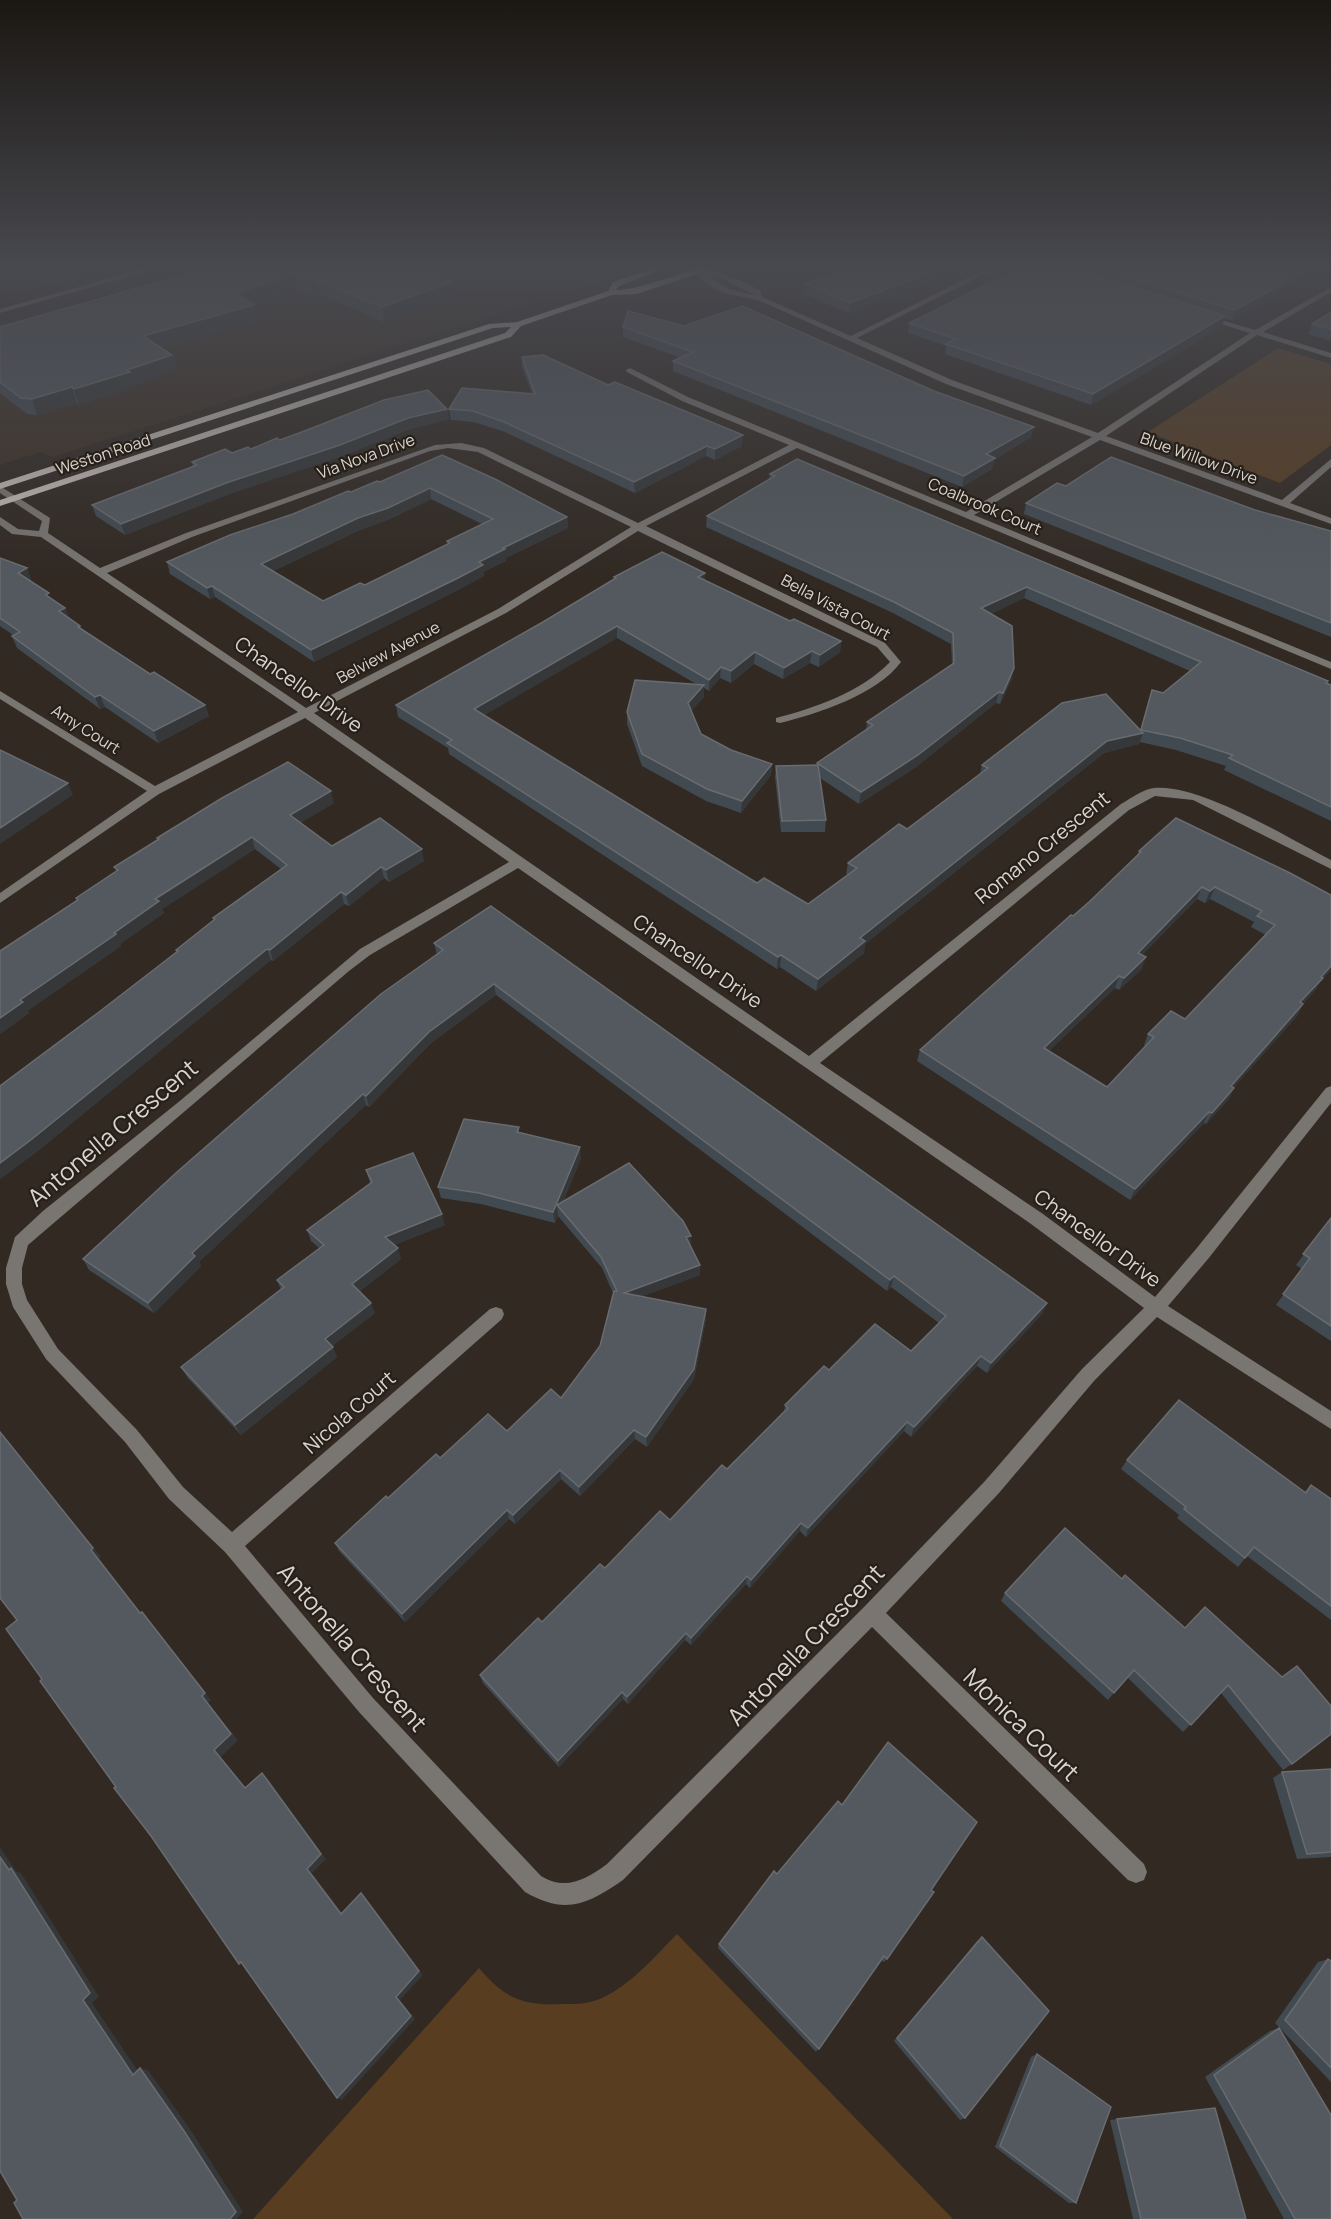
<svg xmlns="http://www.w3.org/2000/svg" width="1331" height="2219" font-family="Manrope,sans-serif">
<rect width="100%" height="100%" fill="#312922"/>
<g fill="#3c3024">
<polygon points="0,268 111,268 0,298"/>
<polygon points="203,268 641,268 53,457 41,452 0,465 0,325"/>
</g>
<g fill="#583d21">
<polygon points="1278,348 1331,364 1331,445 1280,483 1148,432"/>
<path d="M677,1934l276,285h-700l226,-251c26,31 44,38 84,36 14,0 28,0 41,-7 29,-14 51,-41 73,-63z"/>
</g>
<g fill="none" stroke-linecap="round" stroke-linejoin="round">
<g fill="#797571" fill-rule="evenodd">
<polygon points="146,268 159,268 0,313 0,309"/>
<path d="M987,268h10l-140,70 95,42 146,53 152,-100 -49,-15v-4l54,16 76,-43v5l-68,40 68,21v5l-74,-23 -151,101 176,64 49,-41v8l-41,36 41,15v6l-231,-84 -126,75 357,147v7l-534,-221 -151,78 239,117 16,19c-23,32 -84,52 -121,61l-4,-1v-4c39,-10 85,-26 114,-56l-13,-15 -239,-116 -132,82 -192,100 495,343 312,-252c9,-5 22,-15 33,-16 45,-5 134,50 177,72v9l-138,-69 -38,-4 -26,14 -309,253 223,151 112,83 41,-48 130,-161 5,-2v17l-123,156 -40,47 163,105v18l-174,-112 -63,64 -95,112 -113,120 258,251 3,8 -3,8 -8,3 -8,-3 -256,-253 -249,253c-36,25 -58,35 -98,12l-166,-180 -134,-160 -56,-53 -44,-57 -79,-83 -33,-52 -7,-23v-16l9,-31 28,-26 138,-111 179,-151 149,-87 -204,-144 -146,76 -159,109v-10l147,-102 -147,-92v-8l155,95 143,-74 -257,-175 -29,-3 -12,-9v-8l18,12 21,2 3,-10 -42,-28v-7l50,32 -2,15 52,35 86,-35 249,-88 26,-2 23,5 154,75 151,-78 -107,-44 -55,-29 -1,-2 4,-2 58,29 278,115 126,-75 -146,-53 -188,-84 -35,-7 -15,-8 -14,-13c17,-9 50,11 66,18l2,7 89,39zM706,275l13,2 35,18 -25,-6zM448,448l30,4 153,75 -133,82 -192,99 -199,-135 85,-36 238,-86zM518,868l513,356 113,84 -62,61 -97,112 -120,125 -258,258c-22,16 -41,27 -66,12l-168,-178 -128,-152 257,-227 2,-5 -2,-5 -6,-2 -6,2 -258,223 -49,-45 -46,-57 -79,-81 -31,-49 -5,-16v-16l6,-23 321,-274 21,-16z"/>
</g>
<path fill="#c8c0b8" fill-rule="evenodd" d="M654,268h12l-47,18 -3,4c34,-1 65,-22 98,-22l-77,26 -25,1 -91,31 -10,11 -511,169v-6l505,-167 6,-6 -18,1 -493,161v-6l489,-159 28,-2 91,-31 5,-9z"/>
</g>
<g fill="#424a51" fill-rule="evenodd">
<polygon points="209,268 436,275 435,268 528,268 527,270 519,271 517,275 439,277 454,296 384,322 319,294 313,296 298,289 252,304 258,320 161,348 172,355 177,370 134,385 134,387 79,405 77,403 37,415 27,414 0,393 0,327"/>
<polygon points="831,268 967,268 849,313 804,294 805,284 839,272"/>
<polygon points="1011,268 1318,268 1265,302 1232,320 1224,318 1222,327 1091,405 945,354 946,346 908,333 909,323 1013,272"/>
<polygon points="1331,312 1331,341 1308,334 1312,324"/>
<polygon points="623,327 1031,437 994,460 992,469 962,487 673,371 673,361 681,358 623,337"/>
<polygon points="522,357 608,385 742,446 715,460 706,456 635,493 505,432 474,422 451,420 449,409 532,393 522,367"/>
<polygon points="447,409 449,419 410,429 342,456 229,494 125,535 96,516 92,505 193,467 192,462 251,449 280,440"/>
<path d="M442,455l125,62 1,11 -62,30v3l-23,11 1,4 -26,14 -144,72 -99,-65 -5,2 -40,-25 -3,-12 126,-48 87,-32zM431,499l51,25 -35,17v3l-82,41 -42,16 -50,-30 87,-41 30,-11z"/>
<polygon points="770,474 1331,685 1331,821 1224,770 1226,766 1176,750 1140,742 1139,744 1104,753 865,944 864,953 816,991 780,967 777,969 449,754 448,748 398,717 396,705 543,622 614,579 614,577 705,580 790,621 841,641 840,652 819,667 810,663 783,679 754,664 731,683 720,678 709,691 704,688 704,697 691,711 701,734 731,750 772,764 771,775 741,813 706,801 642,766 627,724 627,712 698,685 617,638 484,715 757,883 808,904 848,875 846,874 848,863 907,829 980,774 982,765 1140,730 1152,690 1163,693 1190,671 1024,598 991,614 1012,679 1000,704 996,703 916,767 859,804 820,778 826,820 825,832 781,832 775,777 776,766 817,765 817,763 866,730 867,722 952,664 951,644 893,613 706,527 707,516 769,479"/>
<polygon points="1066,486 1255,510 1331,531 1331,637 1024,514 1026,503"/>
<polygon points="0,558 27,568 31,579 29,581 50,598 65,608 69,618 80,626 81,628 150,674 205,705 209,716 158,743 105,707 100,709 17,648 12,636 13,635 0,626"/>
<polygon points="334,803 300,823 332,846 424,861 389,882 384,878 349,906 344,904 273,961 271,960 39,1150 0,1179 0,1086 99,1012 177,952 176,950 214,921 213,918 281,869 255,849 162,909 164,913 120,944 121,946 27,1011 29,1013 0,1034 0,951 77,900 76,898 116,871 114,867 157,840 157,838"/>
<path d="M1139,851l192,44v75l-11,12 -4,7 -13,15 -6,12 -63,71 -5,12 -23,25 -2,-1 -74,77 -213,-139 3,-11 169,-148 48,-47zM1197,899l8,4 5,-4 44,23 -3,5 15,8 -81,84 -37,15 -4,11 2,1 -39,41 -58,-36 66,-63 4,2 23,-21v-14z"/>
<polygon points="434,943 1043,1313 987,1373 977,1366 911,1437 904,1431 806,1537 800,1531 750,1588 746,1584 691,1645 685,1640 628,1704 623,1699 559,1767 483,1683 480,1675 605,1568 670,1520 727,1469 784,1411 785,1405 829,1370 911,1351 939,1323 891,1287 887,1291 496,995 431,1043 369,1107 366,1105 199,1262 201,1266 154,1313 89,1270 83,1259 437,955"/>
<polygon points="519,1127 519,1133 581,1158 563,1202 691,1246 700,1275 643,1296 706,1319 694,1379 647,1447 635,1439 580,1496 561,1479 515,1524 509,1519 405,1622 339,1551 335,1543 440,1458 507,1431 561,1398 600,1346 613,1293 602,1268 558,1216 558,1215 555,1223 481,1204 441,1198 438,1187"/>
<polygon points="366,1170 445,1225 394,1245 401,1259 360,1291 375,1313 332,1346 337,1357 241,1435 187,1377 181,1367 281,1290 277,1280 319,1248 311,1241 307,1230 370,1183"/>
<polygon points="1331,1218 1331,1341 1276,1305 1302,1269 1296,1265"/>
<polygon points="1127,1460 1304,1492 1311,1485 1331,1499 1331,1620 1247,1556 1238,1567 1177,1518 1179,1515 1121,1469"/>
<polygon points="1122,1579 1185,1628 1292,1764 1283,1770 1221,1693 1183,1732 1127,1677 1108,1700 1001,1601 1005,1593"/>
<polygon points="1331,1769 1331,1857 1297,1859 1273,1778 1282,1772"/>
<polygon points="777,1874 931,1890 887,1959 884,1962 881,1960 816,2052 718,1948 719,1944"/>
<polygon points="982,1937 965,2118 960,2120 894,2041 977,1941"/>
<polygon points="1328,1959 1331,1961 1331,2082 1275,2023 1318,1962"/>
<polygon points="1279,2028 1331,2219 1284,2219 1205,2077 1270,2031"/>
<polygon points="1037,2054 1076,2203 1069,2203 995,2147 1031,2057"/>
<polygon points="1117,2119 1246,2219 1133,2219 1110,2120"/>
</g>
<g fill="#353738">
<polygon points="0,268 36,268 0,279"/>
<polygon points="942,268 967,268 849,313 850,303"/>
<polygon points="1306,268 1318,268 1265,302 1232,320 1235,310"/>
<polygon points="295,274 298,289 238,308 235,293"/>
<polygon points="316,280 319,294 313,296 310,281"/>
<polygon points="452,282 454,296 384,322 382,307"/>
<polygon points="254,305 258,320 147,352 143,336"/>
<polygon points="1225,316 1222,327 1091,405 1093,394"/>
<polygon points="172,355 177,370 134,385 134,387 79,405 74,389 127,370"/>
<polygon points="72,387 77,403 37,415 32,399"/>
<polygon points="447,409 449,419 410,429 342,456 229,494 125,535 121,524 226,483 408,418"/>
<polygon points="1034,427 1031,437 994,460 992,469 962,487 964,476 986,454"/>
<polygon points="743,435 742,446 715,460 715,449"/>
<polygon points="707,446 706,456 635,493 634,482"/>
<polygon points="430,488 431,499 390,519 360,530 264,575 261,564 358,518"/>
<polygon points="567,517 568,528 506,558 506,561 483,572 484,576 458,590 314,662 311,650 479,562 503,548"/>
<polygon points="27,568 31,579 23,585 18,573"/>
<polygon points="705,573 705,585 698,577"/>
<polygon points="212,586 215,597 210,599 207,588"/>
<polygon points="1027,587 1024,598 979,620 981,608"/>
<polygon points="65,608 70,620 59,611"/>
<polygon points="617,626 617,638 475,721 474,709"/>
<polygon points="841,641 840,652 819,667 820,655"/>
<polygon points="812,651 810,663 783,679 784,668"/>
<polygon points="755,652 754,664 731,683 731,671"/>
<polygon points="721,667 720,678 709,691 709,680"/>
<polygon points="1014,668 1012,679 1000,704 1003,693"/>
<polygon points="704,685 704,697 688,715 688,703"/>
<polygon points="999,692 996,703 916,767 859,804 861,792"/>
<polygon points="100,695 105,707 100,709 95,697"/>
<polygon points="205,705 209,716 158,743 154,731"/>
<polygon points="1143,733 1139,744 1104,753 865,944 864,953 816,991 818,979 860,938 1107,741"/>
<polygon points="772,764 771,775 741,813 742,801"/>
<polygon points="68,783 73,795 0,844 0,828"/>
<polygon points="331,791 334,803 293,827 290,815"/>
<polygon points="252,837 255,849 162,909 164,913 120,944 121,946 27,1011 29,1013 0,1034 0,1018 20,1000 114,933 155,899"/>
<polygon points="422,849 424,861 389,882 386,870"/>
<polygon points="381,867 384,878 349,906 346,895"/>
<polygon points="1202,887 1197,899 1134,964 1138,953"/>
<polygon points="1215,887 1210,899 1205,903 1210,891"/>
<polygon points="341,892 344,904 273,961 270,950"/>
<polygon points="267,949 271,960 39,1150 0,1179 0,1163"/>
<polygon points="781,955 780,967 777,969 778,957"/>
<polygon points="1146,957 1142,969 1119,990 1124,978"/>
<polygon points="1331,966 1331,970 1320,982 1316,989 1303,1004 1297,1016 1225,1097 1231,1086 1321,977"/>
<polygon points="1119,976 1115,988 1040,1060 1044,1048"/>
<polygon points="494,984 496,995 431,1043 369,1107 366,1096 429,1032"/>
<polygon points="1234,1088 1229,1099 1206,1124 1212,1113"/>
<polygon points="363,1094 366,1105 199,1262 201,1266 154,1313 148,1303 192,1253"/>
<polygon points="1209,1112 1204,1123 1130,1200 1135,1189"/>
<polygon points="580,1147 581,1158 560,1209 557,1205 558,1215 555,1223 553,1212"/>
<polygon points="442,1214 445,1225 388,1247 385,1237"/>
<polygon points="691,1236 691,1246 686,1237"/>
<polygon points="398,1248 401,1259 356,1294 352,1284"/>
<polygon points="700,1265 700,1275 624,1303 624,1293"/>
<polygon points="894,1276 891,1287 887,1291 890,1280"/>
<polygon points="371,1303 375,1313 329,1349 325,1339"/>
<polygon points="1047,1303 1043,1313 987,1373 991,1363"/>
<polygon points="706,1309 706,1319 694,1379 647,1447 646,1437"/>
<polygon points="333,1347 337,1357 241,1435 235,1425"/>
<polygon points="981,1356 977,1366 911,1437 914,1427"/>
<polygon points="907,1422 904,1431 806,1537 808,1528"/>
<polygon points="634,1430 635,1439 580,1496 579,1487"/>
<polygon points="0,1432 101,1557 99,1558 147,1621 140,1613"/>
<polygon points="560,1470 561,1479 515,1524 513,1515"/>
<polygon points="507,1510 509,1519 405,1622 402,1614"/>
<polygon points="801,1523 800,1531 750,1588 751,1580"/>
<polygon points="747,1576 746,1584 691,1645 691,1638"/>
<polygon points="142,1612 211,1700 208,1703 238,1740 221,1757 251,1794 245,1788 214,1750 202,1696"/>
<polygon points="686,1633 685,1640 628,1704 627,1697"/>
<polygon points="622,1692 623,1699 559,1767 558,1761"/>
<polygon points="262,1773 268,1779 326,1859 312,1873 346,1918 341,1914 307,1869"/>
<polygon points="0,1847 16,1871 21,1873 99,1997 92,2003 142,2077 133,2075 83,2000 9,1870 0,1857"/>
<polygon points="361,1893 365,1898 423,1975 400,2000 415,2019 342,2100 337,2098 396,1997"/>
<polygon points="140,2068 148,2070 192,2132 243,2212 237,2219 230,2219"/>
</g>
<g fill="#53595e" stroke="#686c70" stroke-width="1.5" fill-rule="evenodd">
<polygon points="209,268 419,268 452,282 382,307 316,280 310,281 295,274 235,293 254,305 143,336 172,355 127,370 130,372 74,389 72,387 32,399 21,398 0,382 0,327"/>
<polygon points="848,268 942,268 850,303 805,284"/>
<polygon points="1018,268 1071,268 1225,316 1093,394 946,344 956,339 909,323 1018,269"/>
<polygon points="1098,268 1306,268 1268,292 1235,310"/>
<polygon points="742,306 934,391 1034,427 986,454 995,458 964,476 673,361 693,352 623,327 628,311 684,326"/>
<polygon points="1331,312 1331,329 1312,324"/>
<polygon points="543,355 608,385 615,382 743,435 715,449 707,446 634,482 504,422 473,411 449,409 462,388 535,394 522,357"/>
<polygon points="428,390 447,409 408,418 340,445 226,483 121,524 92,505 197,465 192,462 225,449 232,453 248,447 251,449 277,438 280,440 307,430 384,400"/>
<path d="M442,455l53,24 72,38 -64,31 2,1 -26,13 4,3 -27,14 -145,71 -99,-64 -5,2 -40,-26 63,-27 63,-21 55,-23 3,1 26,-11 3,1zM430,488l63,31 -46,22 3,2 -85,42 -5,-2 -37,18 -62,-37 97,-46 30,-10z"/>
<polygon points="1111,457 1255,510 1331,531 1331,623 1026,503 1057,483 1066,486"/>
<polygon points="797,459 1328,681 1326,683 1331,685 1331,807 1229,758 1233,755 1180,738 1141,730 1152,690 1163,693 1201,662 1027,587 981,608 1012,626 1014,668 1003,693 999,692 918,755 861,792 817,763 873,725 867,722 954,663 953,633 894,602 707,516 775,476 770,474"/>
<polygon points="662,552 705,573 698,577 790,621 794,619 841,641 820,655 812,651 784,668 755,652 731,671 721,667 709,680 617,626 474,709 757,883 764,878 808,904 857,868 848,863 899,824 907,829 988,768 982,765 1062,703 1106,694 1143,733 1107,741 860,938 865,941 818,979 781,955 778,957 447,743 452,740 396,705 543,622 616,578 614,577"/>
<polygon points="0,558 27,568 18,573 49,593 46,595 65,608 59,611 80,626 78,627 150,674 154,672 205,705 154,731 100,695 95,697 12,636 20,632 0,618"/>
<polygon points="635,680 704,685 688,703 701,734 731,750 772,764 742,801 707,789 642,754 627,712"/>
<polygon points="0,750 68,783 0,828"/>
<polygon points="288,762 331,791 290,815 332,846 380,818 422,849 386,870 381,867 346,895 341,892 270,950 267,949 32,1139 0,1163 0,1086 99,1012 178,951 176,950 215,919 213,918 287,865 252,837 155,899 159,901 114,933 116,934 20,1000 23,1002 0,1018 0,951 78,900 76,898 118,870 114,867 159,839 157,838 222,798"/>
<polygon points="818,765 826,820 782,821 776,766"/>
<path d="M1176,818l114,55 41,22v71l-10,11 2,1 -23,24 3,2 -72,82 3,2 -22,25 -3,-1 -74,77 -215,-139 151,-135 2,1 16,-14 52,-50 -2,-1zM1202,887l8,4 5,-4 47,24 -5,5 18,9 -90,94 -14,-8 -23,23 6,3 -47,50 -63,-39 75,-72 5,2 22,-21 -8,-4z"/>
<polygon points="491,906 1047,1303 991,1363 981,1356 914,1427 907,1422 808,1528 801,1523 751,1580 747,1576 691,1638 686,1633 627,1697 622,1692 558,1761 480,1675 538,1618 542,1622 600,1564 605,1568 660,1511 670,1520 722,1465 727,1469 788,1408 785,1405 824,1366 829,1370 875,1324 911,1351 946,1316 894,1276 890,1280 494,984 429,1032 366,1096 363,1094 192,1253 195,1256 148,1303 83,1259 177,1172 381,994 443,950 434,943"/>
<polygon points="464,1119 519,1127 517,1132 580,1147 553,1212 479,1193 438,1187"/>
<polygon points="413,1153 442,1214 385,1237 398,1248 352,1284 371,1303 325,1339 333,1347 235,1425 181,1367 284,1287 277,1280 324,1245 307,1230 372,1182 366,1170"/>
<polygon points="629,1163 683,1221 691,1236 686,1237 700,1265 624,1293 706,1309 694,1369 646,1437 634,1430 579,1487 560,1470 513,1515 507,1510 402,1614 335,1543 386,1496 388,1498 436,1454 440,1458 488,1414 507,1431 551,1389 561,1398 600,1346 614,1291 617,1291 601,1257 557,1205"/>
<polygon points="1331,1218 1331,1326 1283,1294 1310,1258 1303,1254"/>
<polygon points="1179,1400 1306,1493 1311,1485 1331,1499 1331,1606 1254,1547 1245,1558 1184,1509 1186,1507 1127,1460"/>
<polygon points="0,1432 93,1548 91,1550 140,1613 142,1612 205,1693 202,1696 231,1734 214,1750 245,1788 262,1773 321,1854 307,1869 341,1914 361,1893 419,1971 396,1997 411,2016 337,2098 241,1962 239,1964 151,1836 114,1788 116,1787 40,1681 42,1679 6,1629 17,1620 0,1598"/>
<polygon points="1065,1528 1122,1579 1125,1575 1185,1628 1205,1607 1282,1677 1297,1666 1331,1706 1331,1734 1292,1764 1228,1685 1191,1725 1134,1670 1114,1693 1005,1593"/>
<polygon points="888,1742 977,1822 931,1890 934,1892 887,1959 884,1956 819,2049 719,1944 774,1871 777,1874 838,1801 842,1805"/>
<polygon points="1331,1769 1331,1852 1307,1854 1282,1772"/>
<polygon points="0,1857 9,1870 11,1868 90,1993 83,2000 133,2075 140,2068 184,2131 236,2212 230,2219 23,2219 14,2203 17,2200 0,2171"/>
<polygon points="982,1937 1049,2011 965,2118 897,2038"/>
<polygon points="1328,1959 1331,1961 1331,2068 1285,2020"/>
<polygon points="1279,2028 1331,2115 1331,2219 1295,2219 1214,2075"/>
<polygon points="1037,2054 1111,2107 1076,2203 1000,2146"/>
<polygon points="1215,2108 1246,2219 1141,2219 1117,2119"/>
</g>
<linearGradient id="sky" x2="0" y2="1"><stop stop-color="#1b1713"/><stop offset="0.46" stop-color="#48494f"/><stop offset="1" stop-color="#48494f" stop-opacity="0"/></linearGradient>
<rect width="1331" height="579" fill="url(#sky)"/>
<g text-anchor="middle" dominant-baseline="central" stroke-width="4.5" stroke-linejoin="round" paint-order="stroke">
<g font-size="16" fill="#d9d4cf" stroke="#272019">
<text transform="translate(103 454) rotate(-18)">Weston Road</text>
<text transform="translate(366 456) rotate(-20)">Via Nova Drive</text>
<text transform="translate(1199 458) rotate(20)">Blue Willow Drive</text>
<text transform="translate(985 506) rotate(23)">Coalbrook Court</text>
<text transform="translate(836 607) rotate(28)">Bella Vista Court</text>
<text transform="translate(388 652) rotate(-28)">Belview Avenue</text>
<text transform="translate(86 729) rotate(32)">Amy Court</text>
</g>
<g font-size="20" fill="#d9d4cf" stroke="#272019">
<text transform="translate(299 684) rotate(35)">Chancellor Drive</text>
<text transform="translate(1042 847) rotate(-39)">Romano Crescent</text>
<text transform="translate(698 961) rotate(34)">Chancellor Drive</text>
<text transform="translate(1098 1238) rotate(36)">Chancellor Drive</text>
<text transform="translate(349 1412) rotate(-41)">Nicola Court</text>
</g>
<g font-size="24" fill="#d9d4cf" stroke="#272019">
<text transform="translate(112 1132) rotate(-40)">Antonella Crescent</text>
<text transform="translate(805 1644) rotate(-46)">Antonella Crescent</text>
<text transform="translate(353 1647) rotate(49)">Antonella Crescent</text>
<text transform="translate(1022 1724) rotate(44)">Monica Court</text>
</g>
</g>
</svg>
